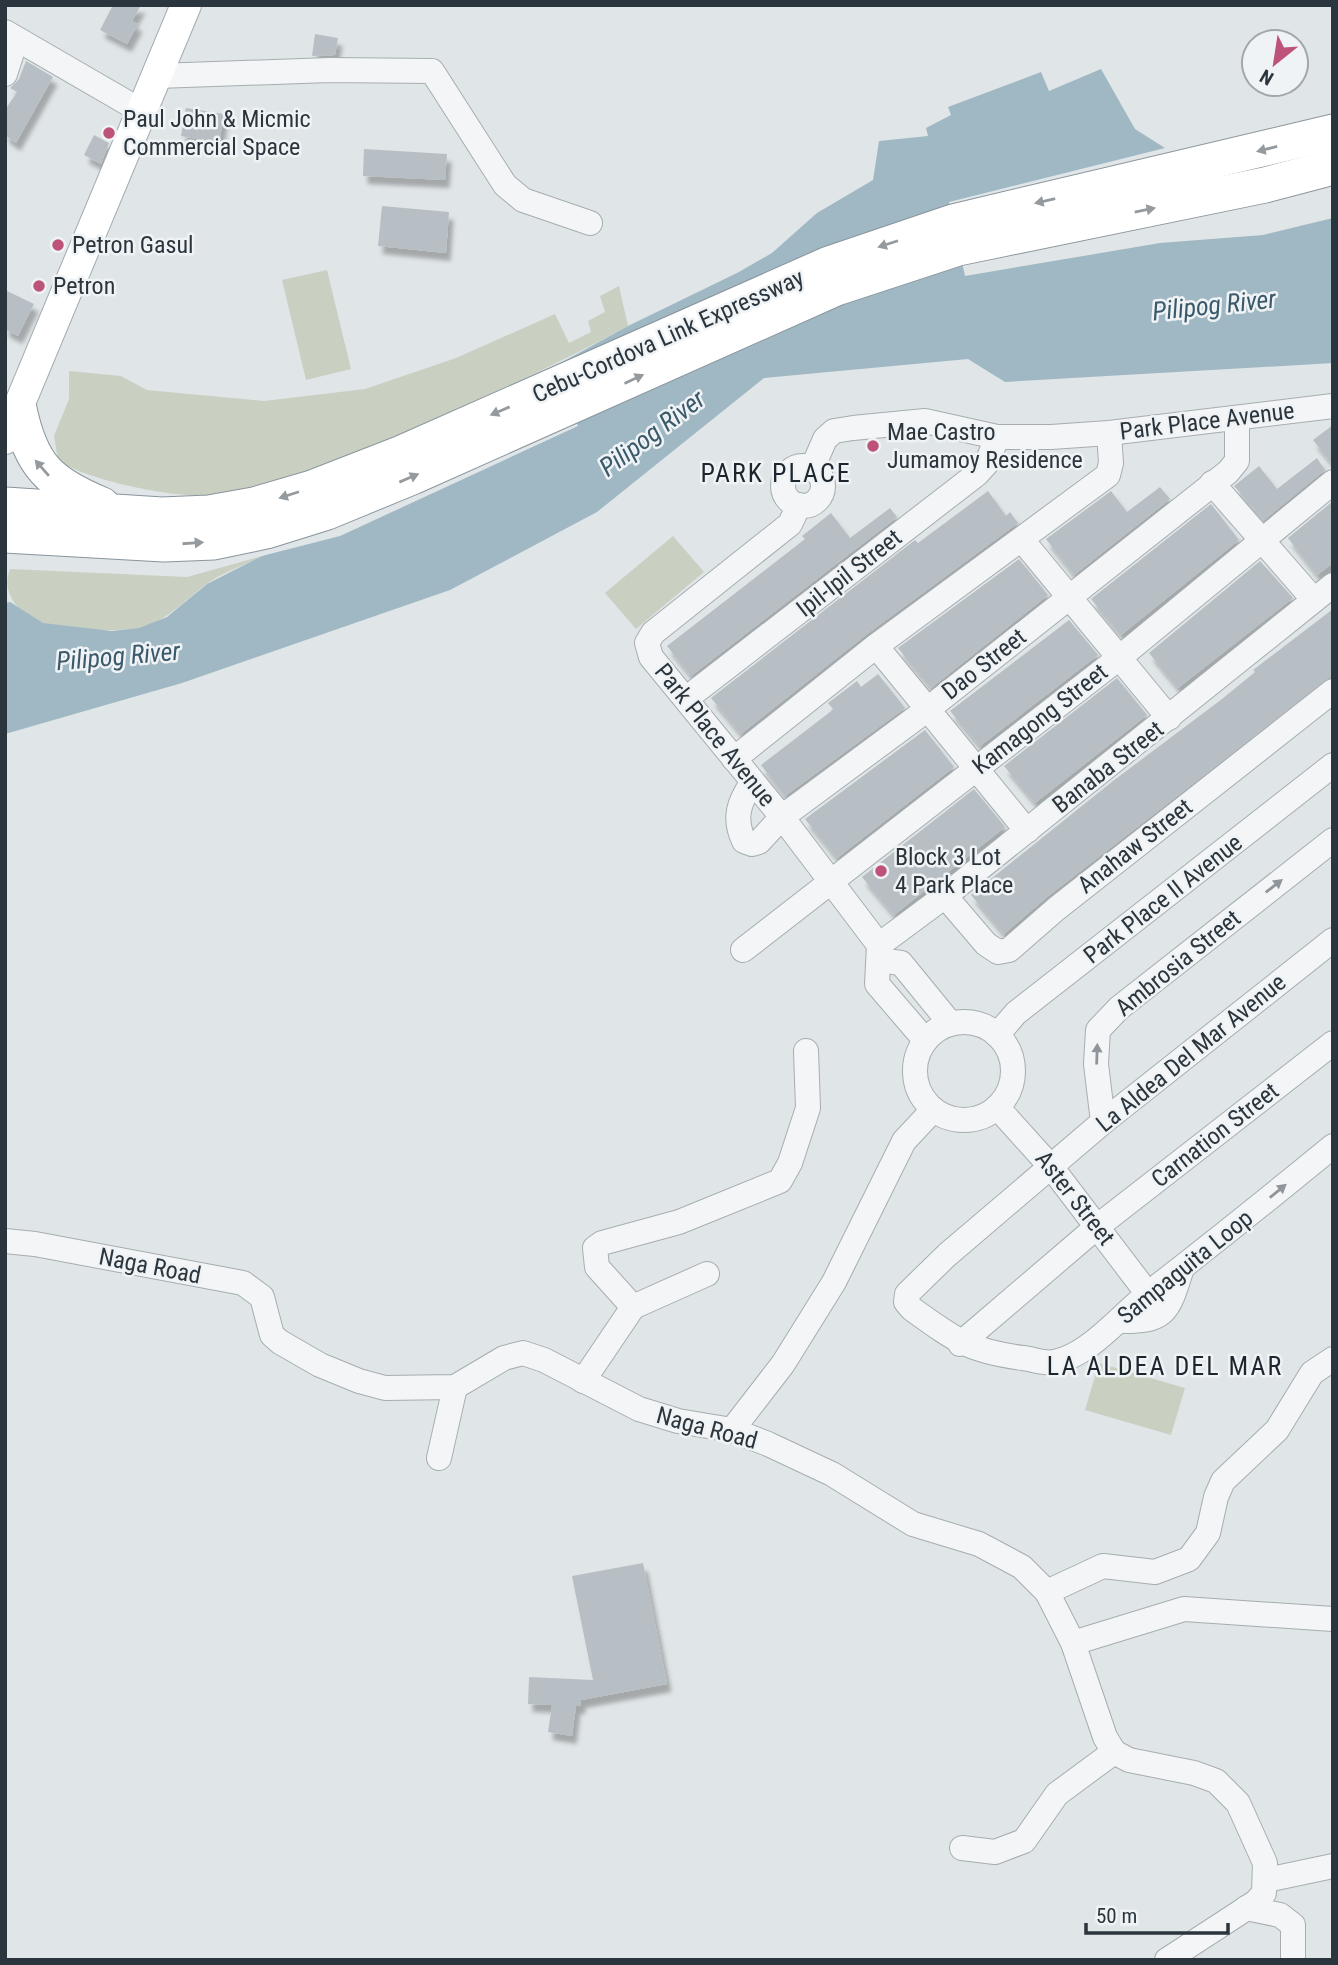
<svg xmlns="http://www.w3.org/2000/svg" width="1338" height="1965" font-family="'Roboto Condensed',sans-serif">
<defs>
<filter id="shadow"><feDropShadow dx="4.5" dy="8" stdDeviation="2" flood-color="#0004"/></filter>
</defs>
<rect width="100%" height="100%" fill="#e0e5e7"/>
<g fill="#c9d0c2">
<polygon points="327,270 351,369 306,380 282,280"/>
<path d="M619,286l9,40c-66,36 -133,66 -201,97 -66,29 -137,62 -210,72 -36,5 -130,-14 -159,-35l-4,-24 15,-37v-28l52,5 26,14 117,11 101,-12 91,-31 99,-44 14,29 22,-11 -3,-11 17,-9 -5,-16z"/>
<polygon points="673,536 704,572 636,629 605,593"/>
<path d="M262,556c-18,9 -41,17 -57,29 -22,17 -38,36 -66,43 -19,4 -77,2 -96,-5 -23,-8 -43,-29 -33,-54l177,8z"/>
<polygon points="1099,1363 1185,1388 1171,1435 1085,1410"/>
</g>
<polygon fill="#9fb8c3" points="1101,69 1135,129 1165,148 949,202 965,276 1160,243 1263,235 1333,218 1333,363 1005,382 968,359 764,378 597,512 450,590 182,683 5,734 5,603 10,602 43,623 112,631 139,628 167,617 207,584 262,556 340,536 578,426 555,366 628,326 739,272 772,253 817,213 873,180 879,141 928,136 926,128 951,115 948,107 1041,72 1049,91"/>
<g fill="#b8bfc4" filter="url(#shadow)">
<polygon points="113,5 141,5 132,21 138,24 127,44 100,30"/>
<polygon points="315,34 338,38 335,55 312,56"/>
<polygon points="26,61 53,77 16,143 5,135 5,110 17,92 10,88 19,79"/>
<polygon points="186,108 224,114 219,143 181,136"/>
<polygon points="94,135 109,143 101,164 84,155"/>
<polygon points="364,149 447,154 445,180 363,176"/>
<polygon points="382,206 449,212 446,253 378,246"/>
<polygon points="5,290 34,304 18,336 5,329"/>
<polygon points="1333,425 1333,465 1313,440"/>
<polygon points="1317,458 1325,470 1264,520 1234,486 1259,466 1277,489"/>
<polygon points="1160,487 1170,499 1074,575 1046,539 1111,491 1127,512"/>
<polygon points="988,491 1006,516 1010,512 1018,523 867,634 741,734 711,698 915,540 918,543"/>
<polygon points="1333,501 1333,563 1317,575 1288,538"/>
<polygon points="1211,504 1239,540 1121,635 1091,599"/>
<polygon points="890,508 897,517 691,676 667,646 805,539 802,536 831,513 850,538"/>
<polygon points="1019,559 1048,595 931,688 898,648"/>
<polygon points="1260,561 1293,598 1178,688 1149,653"/>
<polygon points="1333,609 1333,675 1047,897 1004,934 971,895 1113,781 1222,699 1255,672 1253,670"/>
<polygon points="1069,620 1098,655 980,746 950,711"/>
<polygon points="878,674 905,708 785,796 761,765 830,712 833,709 828,703 857,681 861,687"/>
<polygon points="1117,678 1147,715 1035,803 1004,766"/>
<polygon points="925,730 954,767 837,858 805,819"/>
<polygon points="974,789 1005,827 894,915 862,877"/>
<polygon points="643,1563 667,1684 581,1700 581,1706 576,1706 572,1736 548,1732 552,1705 528,1704 529,1677 593,1680 572,1576"/>
</g>
<g fill="none" stroke-linecap="round" stroke-linejoin="round">
<g stroke="#a6adb1" stroke-width="26">
<g id="minor">
<polyline points="5,32 143,112"/>
<polyline points="5,74 16,40"/>
<polyline points="157,76 330,70 432,71 505,185 523,200 590,223"/>
<circle cx="803" cy="486" r="20"/>
<polyline points="812,469 825,439 834,431 853,428 925,421 997,437 1051,437 1109,433 1333,406"/>
<polyline points="1212,483 1314,600"/>
<polyline points="799,505 790,524 653,633 647,643 651,657 782,817 879,945 877,984 925,1040"/>
<polyline points="1022,540 1169,718"/>
<polyline points="876,646 1027,831"/>
<polyline points="687,698 977,474 987,463 997,437"/>
<polyline points="734,759 876,646 1108,475 1111,463 1109,433"/>
<path d="M752,783c-13,19 -19,35 -8,58l8,3 7,-2 23,-25 146,-108 300,-237 9,-11v-43"/>
<polyline points="945,896 986,944 998,952 1009,950 1056,909 1333,691"/>
<path d="M1333,940l-230,182 -156,133 -40,39 -1,8 6,7c43,31 57,42 111,49 9,1 22,6 31,4 35,-6 68,-48 95,-69 62,-48 123,-97 184,-147"/>
<polyline points="879,945 945,896 1333,585"/>
<polyline points="743,950 1119,658 1333,482"/>
<polyline points="879,960 901,963 950,1023"/>
<circle cx="964" cy="1071" r="49"/>
<polyline points="997,1035 1016,1013 1333,765"/>
<polyline points="997,1107 1052,1168 1148,1294"/>
<polyline points="1103,1122 1096,1064 1098,1030 1119,1008 1333,840"/>
<polyline points="5,1241 35,1244 243,1283 262,1297 272,1335 280,1342 320,1365 359,1381 385,1388 455,1387 504,1358 523,1353 544,1360 639,1409 678,1421 732,1430 768,1444 832,1474 913,1524 979,1544 1022,1567 1047,1592 1073,1643 1105,1737 1114,1752 1129,1760 1194,1773 1216,1781 1238,1803 1265,1863 1264,1893 1256,1902 1167,1960"/>
<polyline points="633,1307 597,1267 595,1248 602,1243 679,1222 780,1181 790,1163 808,1108 806,1051"/>
<path d="M1119,1321c46,1 49,-8 62,-50"/>
<polyline points="960,1344 1098,1226 1333,1043"/>
<polyline points="583,1381 633,1307 707,1274"/>
<polyline points="732,1430 783,1364 834,1282 904,1141 933,1110"/>
<polyline points="439,1458 455,1387"/>
<polyline points="1047,1592 1103,1566 1155,1572 1189,1559 1208,1533 1216,1497 1223,1481 1277,1430 1312,1373 1333,1359"/>
<polyline points="1073,1643 1184,1609 1333,1619"/>
<polyline points="962,1848 995,1852 1024,1841 1057,1794 1114,1752"/>
<polyline points="1266,1880 1333,1866"/>
<polyline points="1246,1908 1280,1915 1293,1925 1293,1960"/>
</g>
</g>
<g stroke="#a1abb2" stroke-width="32">
<polyline id="major" points="5,439 186,5"/>
</g>
<g stroke="#89959c" stroke-width="37">
<g id="highway">
<path d="M19,409c12,57 30,74 83,96"/>
<polyline points="5,505 162,515 209,513 254,505 312,488 402,453 829,264 953,222 1333,132"/>
<polyline points="5,535 164,544 214,542 266,531 327,512 412,477 836,288 958,248 1265,185 1333,167"/>
</g>
</g>
<use href="#minor" stroke="#f3f5f6" stroke-width="24"/>
<use href="#major" stroke="#fff" stroke-width="30"/>
<use href="#highway" stroke="#fff" stroke-width="35"/>
</g>
<defs><path id="oneway-solid" d="M-6-.8H1V-3.2L6.5 0L1 3.2V.8H-6Z" transform="scale(1.75)"/></defs>
<g fill="#959a9e">
<use href="#oneway-solid" transform="translate(1267 149) rotate(166)"/>
<use href="#oneway-solid" transform="translate(1045 201) rotate(167)"/>
<use href="#oneway-solid" transform="translate(1145 210) rotate(-11)"/>
<use href="#oneway-solid" transform="translate(888 244) rotate(162)"/>
<use href="#oneway-solid" transform="translate(634 379) rotate(-25)"/>
<use href="#oneway-solid" transform="translate(500 411) rotate(157)"/>
<use href="#oneway-solid" transform="translate(42 468) rotate(-131)"/>
<use href="#oneway-solid" transform="translate(409 478) rotate(-23)"/>
<use href="#oneway-solid" transform="translate(289 495) rotate(162)"/>
<use href="#oneway-solid" transform="translate(193 543) rotate(-4)"/>
</g>
<g fill="#8f959a">
<use href="#oneway-solid" transform="translate(1274 886) rotate(-38)"/>
<use href="#oneway-solid" transform="translate(1097 1054) rotate(-88)"/>
<use href="#oneway-solid" transform="translate(1278 1191) rotate(-39)"/>
</g>
<g fill="#be5379" stroke="#f0f3f5" stroke-width="2.5">
<circle cx="109" cy="133" r="7"/>
<circle cx="58" cy="245" r="7"/>
<circle cx="39" cy="286" r="7"/>
<circle cx="873" cy="446" r="7"/>
<circle cx="881" cy="871" r="7"/>
</g>
<g text-anchor="middle" dominant-baseline="central" stroke-width="5" stroke-linejoin="round" paint-order="stroke">
<g font-size="24" fill="#2b353d" stroke="#f0f3f5" text-anchor="start">
<text x="123" y="119">Paul John &amp; Micmic<tspan x="123" dy="28">Commercial Space</tspan></text>
<text x="72" y="245">Petron Gasul</text>
<text x="53" y="286">Petron</text>
<text x="887" y="432">Mae Castro<tspan x="887" dy="28">Jumamoy Residence</tspan></text>
<text x="895" y="857">Block 3 Lot<tspan x="895" dy="28">4 Park Place</tspan></text>
</g>
<g font-size="24" fill="#2b353d" stroke="#f0f3f5">
<text transform="translate(668 336) rotate(-24)">Cebu-Cordova Link Expressway</text>
<text transform="translate(1207 421) rotate(-7)">Park Place Avenue</text>
<text transform="translate(849 573) rotate(-38)">Ipil-Ipil Street</text>
<text transform="translate(984 664) rotate(-38)">Dao Street</text>
<text transform="translate(1040 719) rotate(-38)">Kamagong Street</text>
<text transform="translate(715 735) rotate(51)">Park Place Avenue</text>
<text transform="translate(1108 767) rotate(-38)">Banaba Street</text>
<text transform="translate(1135 846) rotate(-38)">Anahaw Street</text>
<text transform="translate(1163 899) rotate(-38)">Park Place II Avenue</text>
<text transform="translate(1178 963) rotate(-39)">Ambrosia Street</text>
<text transform="translate(1191 1053) rotate(-39)">La Aldea Del Mar Avenue</text>
<text transform="translate(1215 1135) rotate(-38)">Carnation Street</text>
<text transform="translate(1075 1198) rotate(52)">Aster Street</text>
<text transform="translate(150 1266) rotate(11)">Naga Road</text>
<text transform="translate(1185 1267) rotate(-39)">Sampaguita Loop</text>
<text transform="translate(707 1428) rotate(15)">Naga Road</text>
</g>
<g font-size="26" font-style="italic" fill="#3a5a6c" stroke="#f0f3f5">
<text transform="translate(1214 305) rotate(-6)">Pilipog River</text>
<text transform="translate(652 433) rotate(-37)">Pilipog River</text>
<text transform="translate(118 656) rotate(-5)">Pilipog River</text>
</g>
<g font-size="26" letter-spacing="2" fill="#1d262e" stroke="#f0f3f5">
<text x="776" y="473">PARK PLACE</text>
<text x="1165" y="1366">LA ALDEA DEL MAR</text>
</g>
</g>
<rect width="1338" height="1965" fill="none" stroke="#2b353d" stroke-width="14"/>
<g transform="translate(1275 63) rotate(210)"><circle r="33" fill="#f0f3f5" stroke="#a1a7ab" stroke-width="2"/>
<path d="M0-5L12 26L0 18L-12 26Z" fill="#be5379"/>
<text y="-10" font-size="19" font-weight="bold" text-anchor="middle" fill="#2b353d">N</text>
</g>
<path d="M1086 1923v10h142v-10" fill="none" stroke="#2b353d" stroke-width="3.5"/>
<text x="1096" y="1923" font-size="21" fill="#2b353d" stroke="#f0f3f5" stroke-width="5" paint-order="stroke">50 m</text>
</svg>
